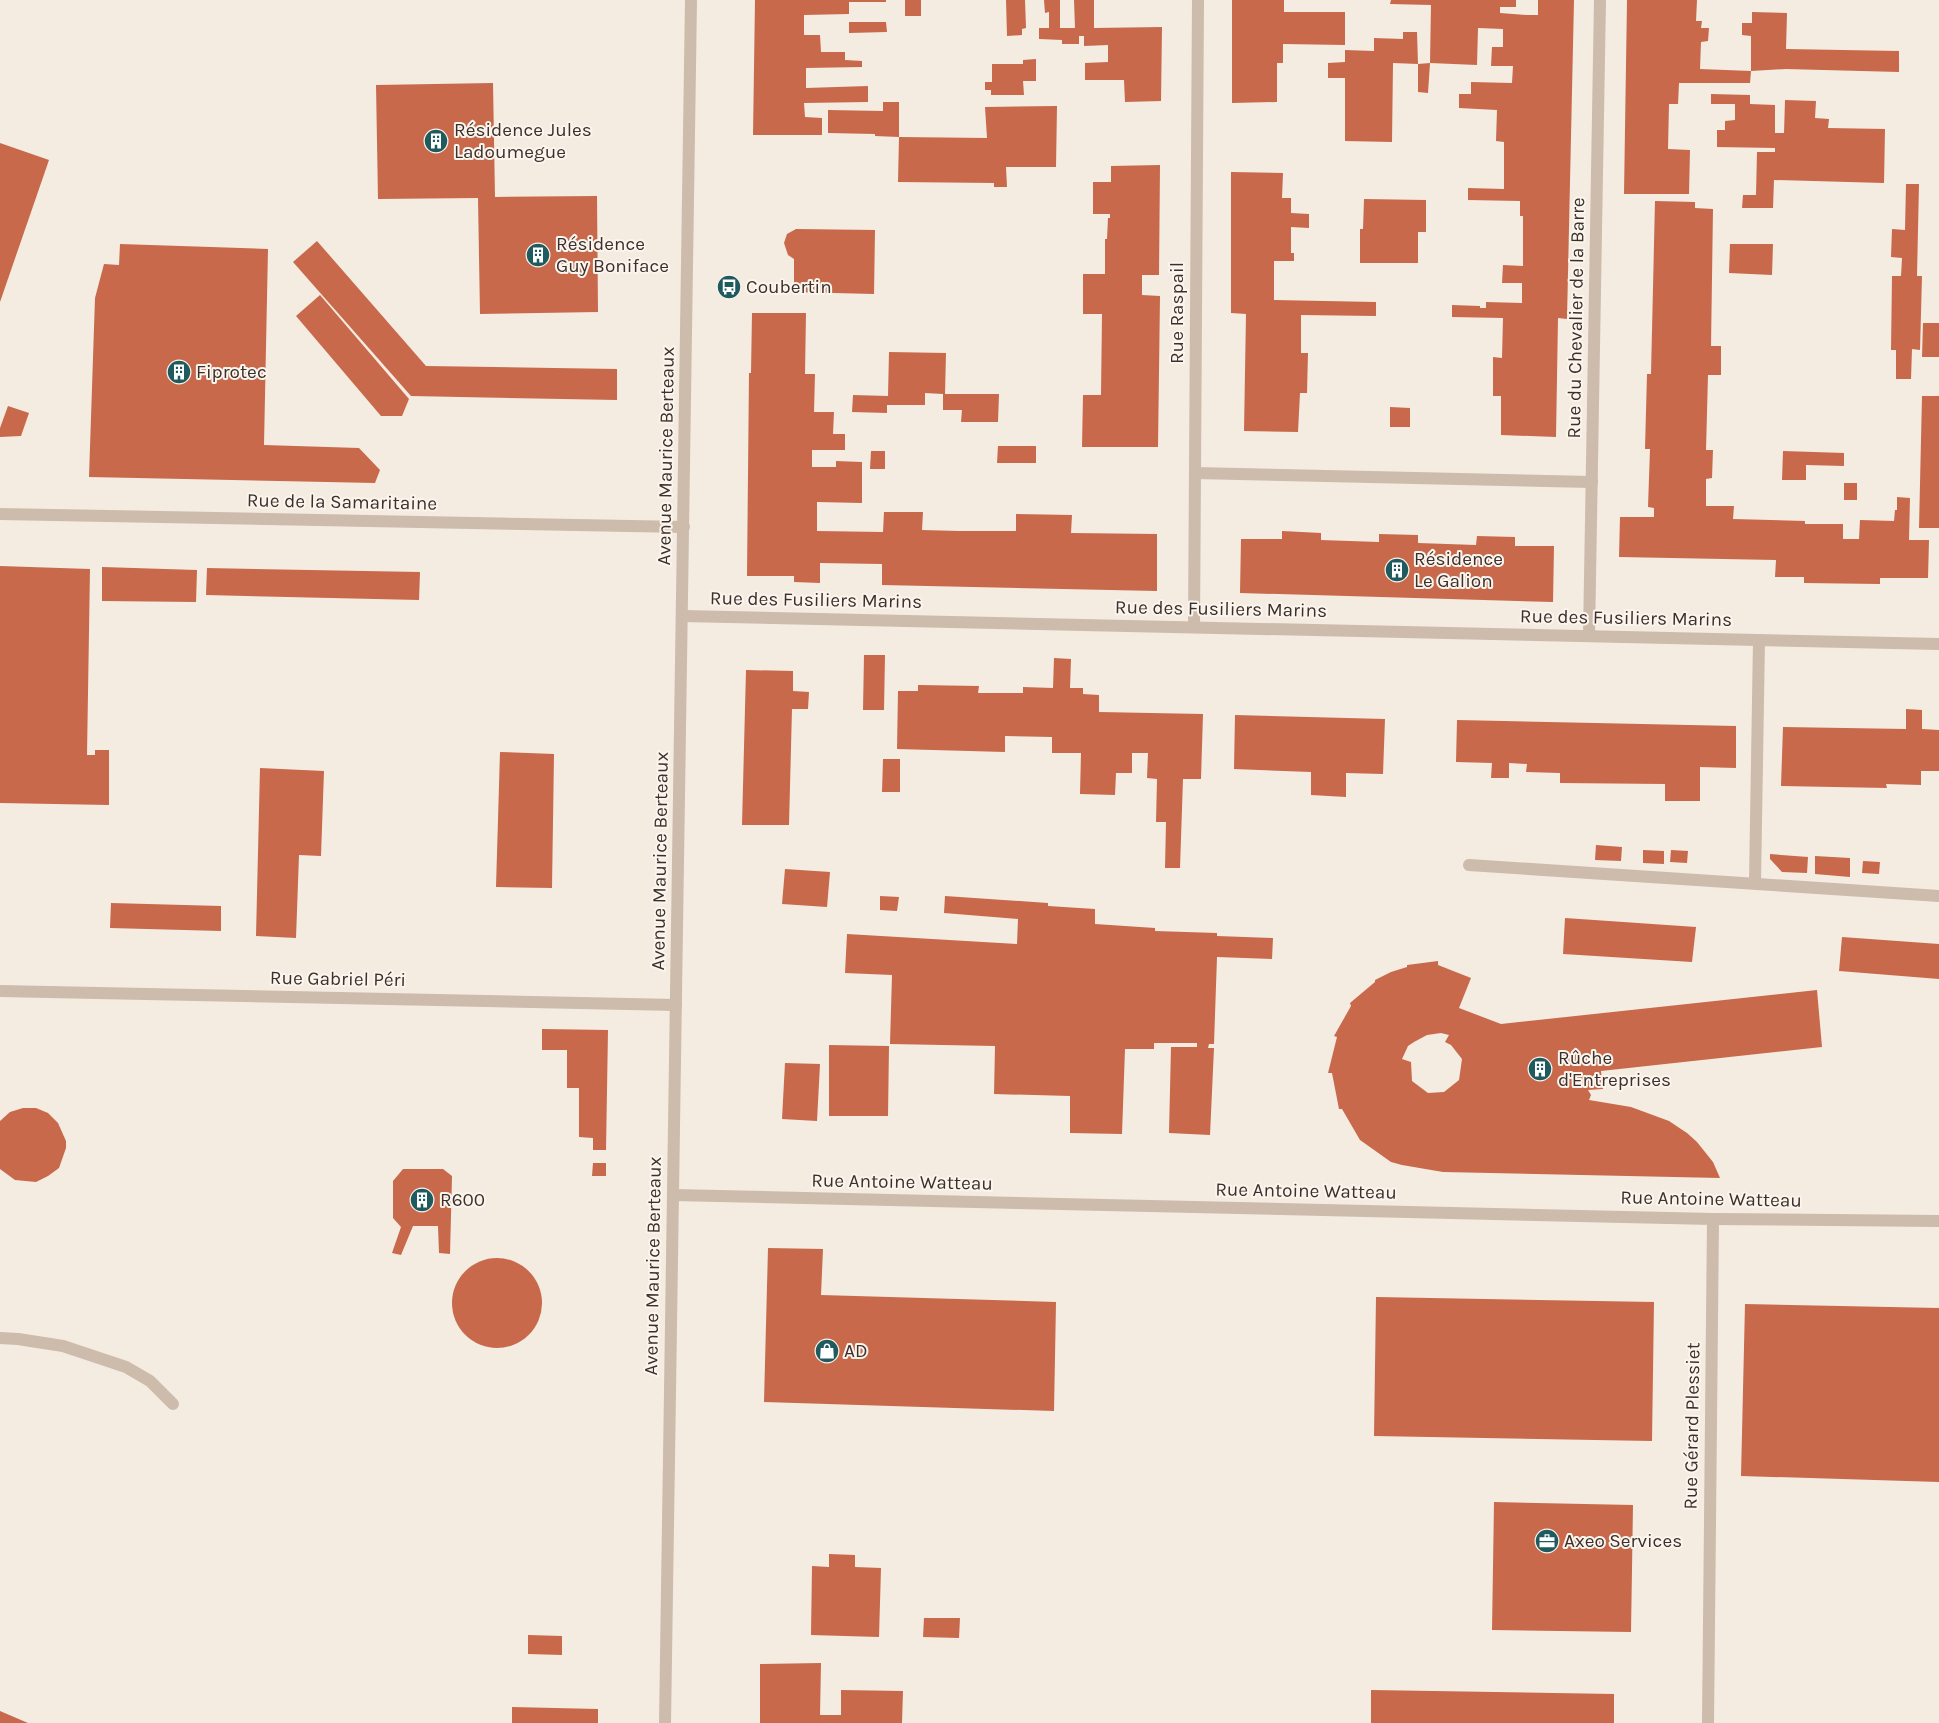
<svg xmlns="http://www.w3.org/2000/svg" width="1939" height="1723" font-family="Karla,sans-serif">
<rect width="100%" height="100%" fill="#f4ebe1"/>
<g fill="#c8694b" fill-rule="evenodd">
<polygon points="755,0 886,0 886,2 849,2 849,14 804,15 804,35 820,35 821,52 845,52 845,60 862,61 862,67 806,68 806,88 868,86 868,102 804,103 805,117 822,118 822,135 753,135"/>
<rect x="905" y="0" width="16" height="16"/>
<polygon points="1006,0 1025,0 1026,28 1022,29 1022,35 1007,36"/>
<polygon points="1044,0 1060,0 1060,28 1075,28 1074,0 1094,0 1094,28 1162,27 1161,101 1125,102 1124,80 1085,80 1085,63 1108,62 1108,45 1084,46 1084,36 1079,36 1079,44 1062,44 1062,40 1039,39 1039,28 1049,28 1049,12 1045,13"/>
<polygon points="1232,0 1284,0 1284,12 1345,12 1345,45 1283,44 1283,63 1277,63 1277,102 1232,103"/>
<polygon points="1391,0 1516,0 1516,7 1500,7 1500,13 1527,15 1538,15 1538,0 1574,0 1567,319 1558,318 1556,437 1501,435 1501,396 1493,396 1493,357 1502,358 1503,318 1452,317 1452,305 1480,306 1480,308 1486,308 1486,302 1522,303 1522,283 1502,283 1503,265 1523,266 1523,216 1520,216 1520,201 1468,200 1468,188 1504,189 1504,142 1496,141 1497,110 1459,108 1459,94 1471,94 1471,82 1512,83 1513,66 1491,66 1492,47 1503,47 1503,29 1478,28 1477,65 1430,63 1431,5 1390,4"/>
<polygon points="1627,0 1697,0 1696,21 1702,21 1701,28 1709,28 1708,41 1701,42 1700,69 1751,71 1750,83 1679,83 1678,104 1669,104 1668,149 1690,150 1689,194 1624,194"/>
<polygon points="1752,12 1787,13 1786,49 1899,51 1899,72 1786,69 1751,71 1751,36 1742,35 1742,23 1752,23"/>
<polygon points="849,22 886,22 887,32 849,33"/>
<polygon points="1403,32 1417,32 1418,64 1393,63 1392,142 1345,141 1345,78 1328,78 1328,63 1345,62 1345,50 1374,51 1374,38 1403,39"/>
<polygon points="1036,59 1036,81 1023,81 1024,95 991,95 991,90 985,90 985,82 992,82 992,64 1023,64 1023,60"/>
<polygon points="1430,63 1428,93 1418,92 1418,64"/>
<polygon points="493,83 495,197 597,196 598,312 480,314 478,198 378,199 376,85"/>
<polygon points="1711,94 1750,95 1750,104 1775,105 1775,133 1784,133 1785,100 1816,101 1815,118 1829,119 1828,128 1885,129 1884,183 1774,180 1773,208 1742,208 1743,195 1756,195 1757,152 1775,152 1775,148 1717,147 1717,130 1725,130 1725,121 1735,120 1735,104 1711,104"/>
<polygon points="883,102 899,102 899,137 987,138 985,107 1057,106 1056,167 1006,167 1007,187 994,187 994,183 898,182 899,137 875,136 875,134 828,133 828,110 883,111"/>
<polygon points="0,143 49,160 0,302"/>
<polygon points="1160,165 1159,275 1142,275 1142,295 1160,296 1158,447 1082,447 1083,395 1101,395 1102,314 1083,314 1083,274 1105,274 1105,239 1107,239 1108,218 1110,218 1110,214 1093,214 1093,182 1111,182 1111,166"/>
<polygon points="1231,172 1283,173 1282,198 1291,198 1291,213 1309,214 1309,228 1291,227 1291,253 1294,253 1294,261 1274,261 1274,300 1376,302 1376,316 1301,315 1301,353 1308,353 1307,393 1300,393 1298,432 1244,431 1246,314 1231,313"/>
<polygon points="1906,184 1919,184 1917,276 1922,276 1920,350 1912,349 1911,379 1896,379 1896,350 1891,350 1892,276 1901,276 1902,258 1891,257 1892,229 1905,230"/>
<polygon points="1364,199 1426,200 1426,232 1418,232 1418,263 1360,263 1360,229 1363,229"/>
<polygon points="1655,201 1695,202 1695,208 1713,209 1711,346 1721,346 1721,375 1708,375 1706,450 1713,450 1712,478 1706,479 1706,506 1734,506 1733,519 1805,521 1805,524 1843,524 1843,539 1859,539 1860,520 1894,521 1895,510 1897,510 1897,497 1910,498 1909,540 1929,540 1928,578 1880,578 1880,584 1804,583 1804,577 1775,577 1776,560 1619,557 1620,517 1654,517 1654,508 1648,507 1650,449 1645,449 1647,374 1651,374"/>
<polygon points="796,229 875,230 874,294 794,292 794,259 788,255 784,243 787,234"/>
<polygon points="317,241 426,366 617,369 617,400 411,396 293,262"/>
<polygon points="120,244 268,249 264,445 359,448 380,470 375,483 89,477 95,298 104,264 119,265"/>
<polygon points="1730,244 1773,244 1772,275 1729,273"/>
<polygon points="320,295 409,399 402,416 381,416 296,316"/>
<polygon points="752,313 806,313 805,374 815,374 814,412 834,412 833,434 845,434 845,450 812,450 812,467 836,467 836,461 862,462 862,503 817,502 817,531 883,532 884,512 923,512 922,530 959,531 1016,531 1016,514 1072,515 1071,533 1157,534 1157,591 882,585 882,564 820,563 820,583 794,582 794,576 747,576 749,373 751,373"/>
<polygon points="1923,323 1939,323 1939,357 1922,357"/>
<polygon points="889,352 946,353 945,394 999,394 998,422 961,422 962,410 943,410 943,394 925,393 925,405 887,405 887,413 852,412 853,395 888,396"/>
<polygon points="1922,396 1939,396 1939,528 1919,528"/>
<polygon points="8,406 29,413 21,436 0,437 0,428"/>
<polygon points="1390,407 1410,408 1410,427 1390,427"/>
<polygon points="998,446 1036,446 1036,463 997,463"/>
<polygon points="871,451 885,451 885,469 870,469"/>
<polygon points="1783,451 1844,453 1844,466 1806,465 1806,480 1782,480"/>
<rect x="1844" y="483" width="13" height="17"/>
<polygon points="1282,531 1321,533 1321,540 1379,542 1379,534 1418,535 1418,543 1476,545 1477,536 1515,537 1515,546 1554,546 1553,602 1240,593 1241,539 1282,539"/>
<polygon points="0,566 90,569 87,755 95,755 95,750 109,750 109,805 0,803"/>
<polygon points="102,567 197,570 196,602 102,601"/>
<polygon points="207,568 420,572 419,600 206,595"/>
<polygon points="864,655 885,655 884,710 863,710"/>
<polygon points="1054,658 1071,659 1070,688 1083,688 1083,694 1099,695 1099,712 1203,714 1201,779 1183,779 1180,868 1165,868 1166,822 1156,822 1157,779 1147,778 1148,753 1132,753 1132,773 1116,773 1115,795 1080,794 1081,753 1052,753 1052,737 1005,736 1005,752 897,749 898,691 918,691 918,685 979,686 978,693 1023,693 1023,687 1053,688"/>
<polygon points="746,670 793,671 793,691 809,692 808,709 792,709 789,825 742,825"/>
<polygon points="1906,709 1922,710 1922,729 1939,730 1939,771 1921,771 1921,785 1886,784 1887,788 1781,786 1783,727 1906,729"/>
<polygon points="1235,715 1385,719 1383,774 1346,773 1346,797 1311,795 1311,772 1234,769"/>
<polygon points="1457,720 1736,726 1736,768 1700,767 1700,801 1665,801 1665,784 1560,783 1560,773 1526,772 1527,764 1509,763 1509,778 1491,778 1492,763 1456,762"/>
<polygon points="500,752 554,754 552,888 496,887"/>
<polygon points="883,759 900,759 900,792 882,792"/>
<polygon points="260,768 324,771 321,856 299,855 296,938 256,936"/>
<polygon points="1596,845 1622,847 1621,861 1595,860"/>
<polygon points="1643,850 1664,851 1664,864 1643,863"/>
<polygon points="1671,850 1688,851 1687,863 1670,862"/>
<polygon points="1770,854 1808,857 1807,873 1782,872 1770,859"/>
<polygon points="1815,856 1850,858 1850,877 1815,874"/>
<polygon points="1863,861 1880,862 1879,874 1862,873"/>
<polygon points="785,869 830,872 827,907 782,904"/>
<polygon points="880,896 899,897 897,911 880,910"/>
<polygon points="945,896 1048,903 1048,906 1095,909 1095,924 1155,928 1155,931 1217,933 1217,936 1273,938 1272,959 1217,957 1214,1044 1209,1044 1208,1048 1214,1048 1210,1135 1169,1133 1171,1047 1197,1047 1197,1043 1154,1043 1154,1049 1125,1049 1122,1134 1070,1133 1070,1096 994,1094 995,1046 890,1044 892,975 845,973 847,934 1017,944 1018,919 944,913"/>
<polygon points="111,903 221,906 221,931 110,928"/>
<polygon points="1565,918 1696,927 1692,962 1563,954"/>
<polygon points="1842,937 1939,944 1939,979 1839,971"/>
<path d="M1438,961v4l33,13 -12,30 42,16 316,-34 5,57 -221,24 2,18 -15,1 3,5 -2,5 42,7 38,14 18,12 10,9 16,20 7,16 -277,-6 -41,-7 -11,-3 -31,-22 -18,-31h-3l-7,-36h-4l9,-36 -3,-1 17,-30 -1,-3 25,-21v-2l16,-8 16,-5v-2zM1441,1033l8,2 -4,7 6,3 11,14 -3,21 -15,12 -16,1 -16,-12 -1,-19 -9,-3 6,-13 6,-4 13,-7z"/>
<polygon points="542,1029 608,1030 606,1150 593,1150 593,1138 579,1137 579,1088 567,1088 567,1050 542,1050"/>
<polygon points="829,1045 889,1046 888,1116 829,1116"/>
<polygon points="785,1063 820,1064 817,1121 782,1119"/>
<polygon points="23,1108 36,1108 48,1113 58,1123 66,1141 66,1148 59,1168 48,1176 36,1182 15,1180 0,1169 0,1121 10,1112"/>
<polygon points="593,1163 606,1163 606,1176 592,1176"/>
<polygon points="403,1169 443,1169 452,1176 450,1254 439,1253 438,1226 413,1226 401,1255 392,1253 401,1227 393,1218 393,1181"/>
<polygon points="768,1248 823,1249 821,1295 1056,1302 1054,1411 764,1402"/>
<circle cx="497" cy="1303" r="45"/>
<polygon points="1376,1297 1654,1302 1652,1441 1374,1436"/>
<polygon points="1745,1304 1939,1308 1939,1482 1741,1476"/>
<polygon points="1494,1502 1633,1505 1631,1632 1492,1630"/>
<polygon points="829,1554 855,1555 855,1567 881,1568 879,1637 811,1635 812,1566 829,1567"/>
<polygon points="924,1618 960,1618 959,1638 923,1637"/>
<polygon points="528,1635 562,1636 562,1655 528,1654"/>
<polygon points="821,1663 820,1715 841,1715 841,1690 903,1691 902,1723 760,1723 760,1664"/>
<polygon points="1371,1690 1614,1694 1614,1723 1371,1723"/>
<polygon points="512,1707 598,1709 598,1723 512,1723"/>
<polygon points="0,1711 28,1723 0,1723"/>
</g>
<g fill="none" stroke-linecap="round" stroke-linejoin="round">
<g stroke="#cdbbac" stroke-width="12">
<polyline points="1195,473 1592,482"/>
<polyline points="0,514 684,527"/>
<polyline points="682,616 1939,644"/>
<polyline points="1194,627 1198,0"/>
<polyline points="1589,636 1600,0"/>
<polyline points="1469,865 1939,896"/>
<polyline points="1755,883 1759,640"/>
<polyline points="0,991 676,1005"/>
<polyline points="673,1195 1713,1219 1939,1221"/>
<polyline points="0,1338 18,1339 63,1346 126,1367 150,1381 173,1404"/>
<polyline points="665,1723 691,0"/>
<polyline points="1708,1723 1713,1219"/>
</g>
</g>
<defs>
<g id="building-disc" transform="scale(1.25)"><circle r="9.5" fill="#1f5a5e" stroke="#fbf5ee"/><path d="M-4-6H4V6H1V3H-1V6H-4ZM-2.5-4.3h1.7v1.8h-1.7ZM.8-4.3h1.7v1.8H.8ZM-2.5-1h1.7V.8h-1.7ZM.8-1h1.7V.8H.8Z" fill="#fff"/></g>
<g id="bus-disc" transform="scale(1.25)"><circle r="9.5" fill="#1f5a5e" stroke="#fbf5ee"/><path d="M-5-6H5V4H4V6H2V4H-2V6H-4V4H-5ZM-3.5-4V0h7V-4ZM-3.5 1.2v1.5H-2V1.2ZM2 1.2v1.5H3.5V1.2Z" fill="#fff"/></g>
<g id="shop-disc" transform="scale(1.25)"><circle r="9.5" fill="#1f5a5e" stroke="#fbf5ee"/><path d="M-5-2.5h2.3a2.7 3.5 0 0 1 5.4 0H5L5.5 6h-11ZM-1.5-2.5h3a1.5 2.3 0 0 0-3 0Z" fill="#fff"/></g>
<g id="office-disc" transform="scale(1.25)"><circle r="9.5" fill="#1f5a5e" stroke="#fbf5ee"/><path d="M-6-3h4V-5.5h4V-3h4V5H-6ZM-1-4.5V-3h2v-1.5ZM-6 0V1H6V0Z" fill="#fff"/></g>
</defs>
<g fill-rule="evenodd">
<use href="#building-disc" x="436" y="141"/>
<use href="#building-disc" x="538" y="255"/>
<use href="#bus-disc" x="729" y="287"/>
<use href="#building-disc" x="179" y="372"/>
<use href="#building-disc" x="1397" y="570"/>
<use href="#building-disc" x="1540" y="1069"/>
<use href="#building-disc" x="422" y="1200"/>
<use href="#shop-disc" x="827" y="1351"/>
<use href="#office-disc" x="1547" y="1541"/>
</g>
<g text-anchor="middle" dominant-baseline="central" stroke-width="4" stroke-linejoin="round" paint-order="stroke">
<g font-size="19" fill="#3b302b" stroke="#fbf5ee" text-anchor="start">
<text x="454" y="130">Résidence Jules<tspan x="454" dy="22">Ladoumegue</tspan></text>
<text x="556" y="244">Résidence<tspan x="556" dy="22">Guy Boniface</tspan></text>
<text x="746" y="287">Coubertin</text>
<text x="196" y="372">Fiprotec</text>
<text x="1414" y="559">Résidence<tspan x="1414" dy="22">Le Galion</tspan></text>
<text x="1558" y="1058">Rûche<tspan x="1558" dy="22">d'Entreprises</tspan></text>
<text x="440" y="1200">R600</text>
<text x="844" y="1351">AD</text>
<text x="1564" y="1541">Axeo Services</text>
</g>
<g font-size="19" fill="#3b302b" stroke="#fbf5ee">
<text transform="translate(1177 313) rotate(-90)">Rue Raspail</text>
<text transform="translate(1576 318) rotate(-89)">Rue du Chevalier de la Barre</text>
<text transform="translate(666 456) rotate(-89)">Avenue Maurice Berteaux</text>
<text transform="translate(342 502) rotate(1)">Rue de la Samaritaine</text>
<text transform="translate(816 600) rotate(1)">Rue des Fusiliers Marins</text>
<text transform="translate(1221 609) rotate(1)">Rue des Fusiliers Marins</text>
<text transform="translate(1626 618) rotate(1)">Rue des Fusiliers Marins</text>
<text transform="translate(660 861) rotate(-89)">Avenue Maurice Berteaux</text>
<text transform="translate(338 979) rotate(1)">Rue Gabriel Péri</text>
<text transform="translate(902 1182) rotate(1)">Rue Antoine Watteau</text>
<text transform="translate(1306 1191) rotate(1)">Rue Antoine Watteau</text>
<text transform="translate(1711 1199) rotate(1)">Rue Antoine Watteau</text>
<text transform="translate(653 1266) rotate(-89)">Avenue Maurice Berteaux</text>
<text transform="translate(1692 1426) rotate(-89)">Rue Gérard Plessiet</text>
</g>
</g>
</svg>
